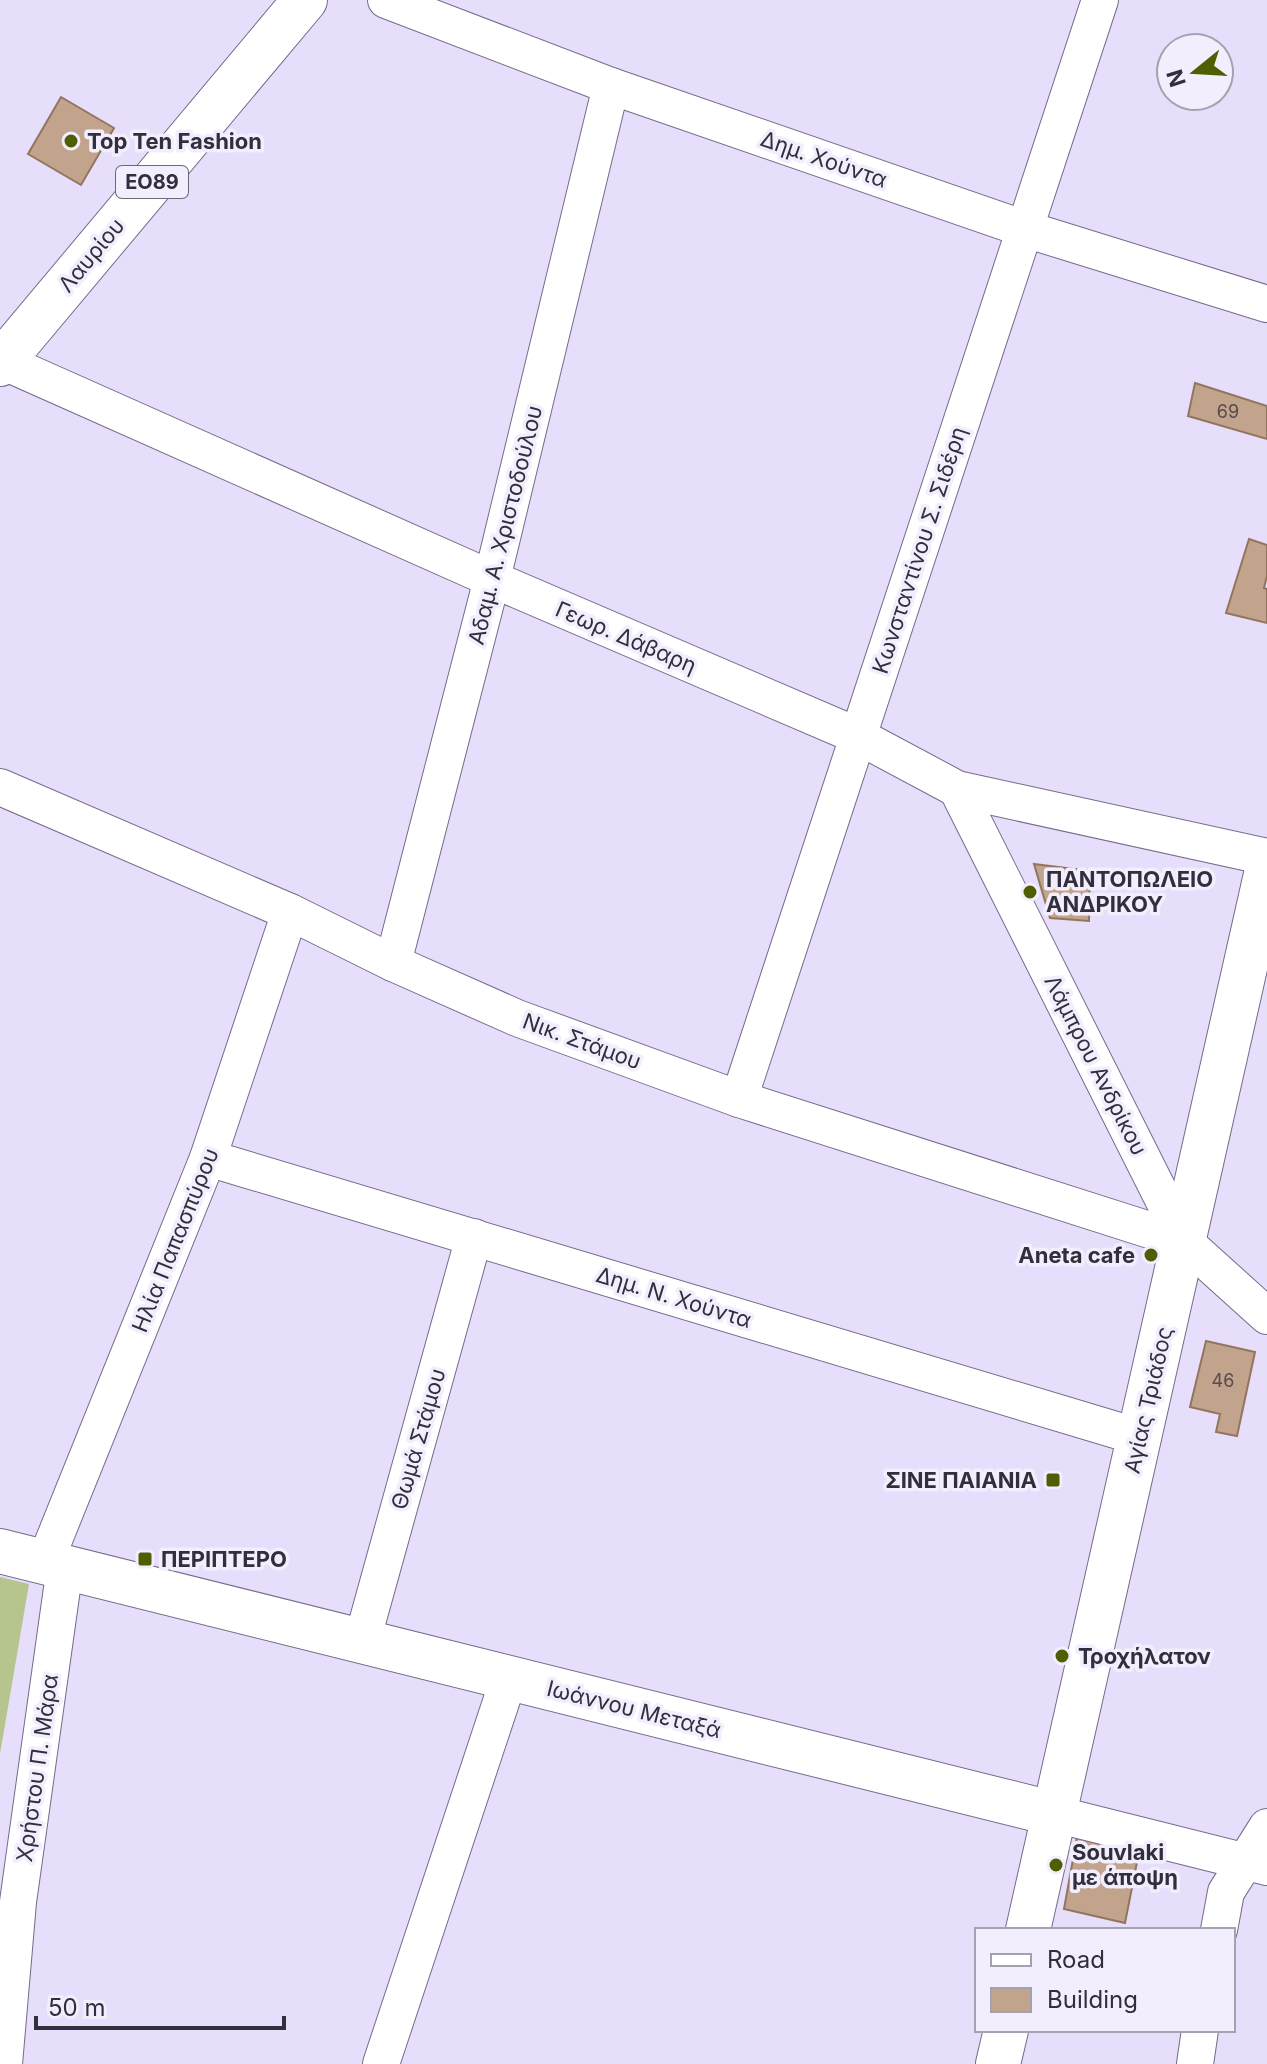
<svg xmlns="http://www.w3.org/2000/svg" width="1267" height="2064" font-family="Inter,sans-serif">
<rect width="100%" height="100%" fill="#e7defb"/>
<polygon fill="#b6c58e" points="0,1577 29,1584 0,1754"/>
<g fill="#c2a38b" stroke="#92755e" stroke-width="2">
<polygon points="61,97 114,128 81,185 28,154"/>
<polygon points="1195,383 1267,406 1267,439 1188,416"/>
<polygon points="1249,539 1267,545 1267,576 1264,588 1267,589 1267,623 1226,613"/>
<polygon points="1034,864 1090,871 1089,921 1050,918"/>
<polygon points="1206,1341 1255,1352 1237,1436 1216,1432 1220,1414 1190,1407"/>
<polygon points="1077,1837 1139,1852 1125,1923 1064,1909"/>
</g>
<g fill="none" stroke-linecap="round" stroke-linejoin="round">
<g stroke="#756b8a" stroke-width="38">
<g id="minor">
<polyline points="386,0 611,86 1025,229 1267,304"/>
<polyline points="2,361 492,579 858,736 957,789 1267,857"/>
<polyline points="0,787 290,912 393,963 517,1018 739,1099 1184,1241"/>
<polyline points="957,789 1184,1241 1267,1316"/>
<polyline points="393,963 492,579 611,86"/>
<polyline points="739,1099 1100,0"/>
<polyline points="208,1158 1139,1437"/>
<polyline points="45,1562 208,1158 290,912"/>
<polyline points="362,1641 474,1237"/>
<polyline points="1055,1814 1267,1867"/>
<polyline points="1219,1930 1226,1892 1267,1827"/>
<polyline points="4,2064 18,1902 65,1567"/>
<polyline points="381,2064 509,1678"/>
<polyline points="1195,2064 1200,2030"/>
</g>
</g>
<g stroke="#756b8a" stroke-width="46">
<g id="tertiary">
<polyline points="0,1551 1055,1814"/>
<polyline points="1028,1930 1267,870"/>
<polyline points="998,2064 1006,2030"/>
</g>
</g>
<g stroke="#756b8a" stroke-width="46">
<polyline id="primary" points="0,364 305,0"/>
</g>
<use href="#minor" stroke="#fff" stroke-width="36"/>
<use href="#tertiary" stroke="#fff" stroke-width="44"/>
<use href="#primary" stroke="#fff" stroke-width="44"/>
</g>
<g fill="#4f5e00" stroke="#f2eefd" stroke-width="3">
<circle cx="71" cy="141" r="8"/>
<circle cx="1030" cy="892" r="8"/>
<circle cx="1151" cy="1255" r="8"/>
<rect x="1045" y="1472" width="16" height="16" rx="4"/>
<rect x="137" y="1551" width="16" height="16" rx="4"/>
<circle cx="1062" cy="1656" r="8"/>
<circle cx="1056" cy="1865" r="8"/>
</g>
<g text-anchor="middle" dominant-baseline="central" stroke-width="7" stroke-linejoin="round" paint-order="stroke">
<g font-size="18" fill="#574b50">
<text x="1228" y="411">69</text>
<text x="1223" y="1380">46</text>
</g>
<rect fill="#f2eefd" stroke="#6c6876" stroke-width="2" x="116" y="166" width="72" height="32" rx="6"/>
<g font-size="20" font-weight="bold" fill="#332e3c">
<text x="152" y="182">ΕΟ89</text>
</g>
<g font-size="22" font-weight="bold" fill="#332e3c" stroke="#f2eefd" text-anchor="start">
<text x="87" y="141">Top Ten Fashion</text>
<text x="1046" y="879">ΠΑΝΤΟΠΩΛΕΙΟ<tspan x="1046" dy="25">ΑΝΔΡΙΚΟΥ</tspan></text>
<text x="1135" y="1255" text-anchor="end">Aneta cafe</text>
<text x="1037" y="1480" text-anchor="end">ΣΙΝΕ ΠΑΙΑΝΙΑ</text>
<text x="161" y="1559">ΠΕΡΙΠΤΕΡΟ</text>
<text x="1078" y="1656">Τροχήλατον</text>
<text x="1072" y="1852">Souvlaki<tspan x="1072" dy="25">με άποψη</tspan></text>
</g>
<g font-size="22" fill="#332e3c" stroke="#f2eefd">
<text transform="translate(824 159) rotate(19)">Δημ. Χούντα</text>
<text transform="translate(91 255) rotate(-50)">Λαυρίου</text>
<text transform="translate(505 525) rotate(-76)">Αδαμ. Α. Χριστοδούλου</text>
<text transform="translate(919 550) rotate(-72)">Κωνσταντίνου Σ. Σιδέρη</text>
<text transform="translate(626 637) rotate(23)">Γεωρ. Δάβαρη</text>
<text transform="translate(582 1041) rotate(20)">Νικ. Στάμου</text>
<text transform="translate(1096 1065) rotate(63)">Λάμπρου Ανδρίκου</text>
<text transform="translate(175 1240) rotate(-68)">Ηλία Παπασπύρου</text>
<text transform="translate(674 1297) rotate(17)">Δημ. Ν. Χούντα</text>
<text transform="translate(1148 1400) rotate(-77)">Αγίας Τριάδος</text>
<text transform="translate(418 1439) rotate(-74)">Θωμά Στάμου</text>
<text transform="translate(634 1709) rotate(14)">Ιωάννου Μεταξά</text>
<text transform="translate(37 1768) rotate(-82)">Χρήστου Π. Μάρα</text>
</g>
</g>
<rect x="975" y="1928" width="260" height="104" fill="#f2eefd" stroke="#a6a1b0" stroke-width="2"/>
<rect x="991" y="1954" width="40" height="12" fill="#ffffff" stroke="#a6a1b0" stroke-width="2"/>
<text x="1047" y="1968" font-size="24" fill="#332e3c">Road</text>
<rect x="991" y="1988" width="40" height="24" fill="#c2a38b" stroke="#a6a1b0" stroke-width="2"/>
<text x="1047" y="2008" font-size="24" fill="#332e3c">Building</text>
<g transform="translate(1195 72) rotate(252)"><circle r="38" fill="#f2eefd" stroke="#a6a1b0" stroke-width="2"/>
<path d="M0-6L14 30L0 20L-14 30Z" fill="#4f5e00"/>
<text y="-12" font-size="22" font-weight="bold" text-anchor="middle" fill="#332e3c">N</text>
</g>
<path d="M36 2016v12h248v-12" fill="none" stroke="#332e3c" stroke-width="4"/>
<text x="48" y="2016" font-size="24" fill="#332e3c" stroke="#f2eefd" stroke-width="6" paint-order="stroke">50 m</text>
</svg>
